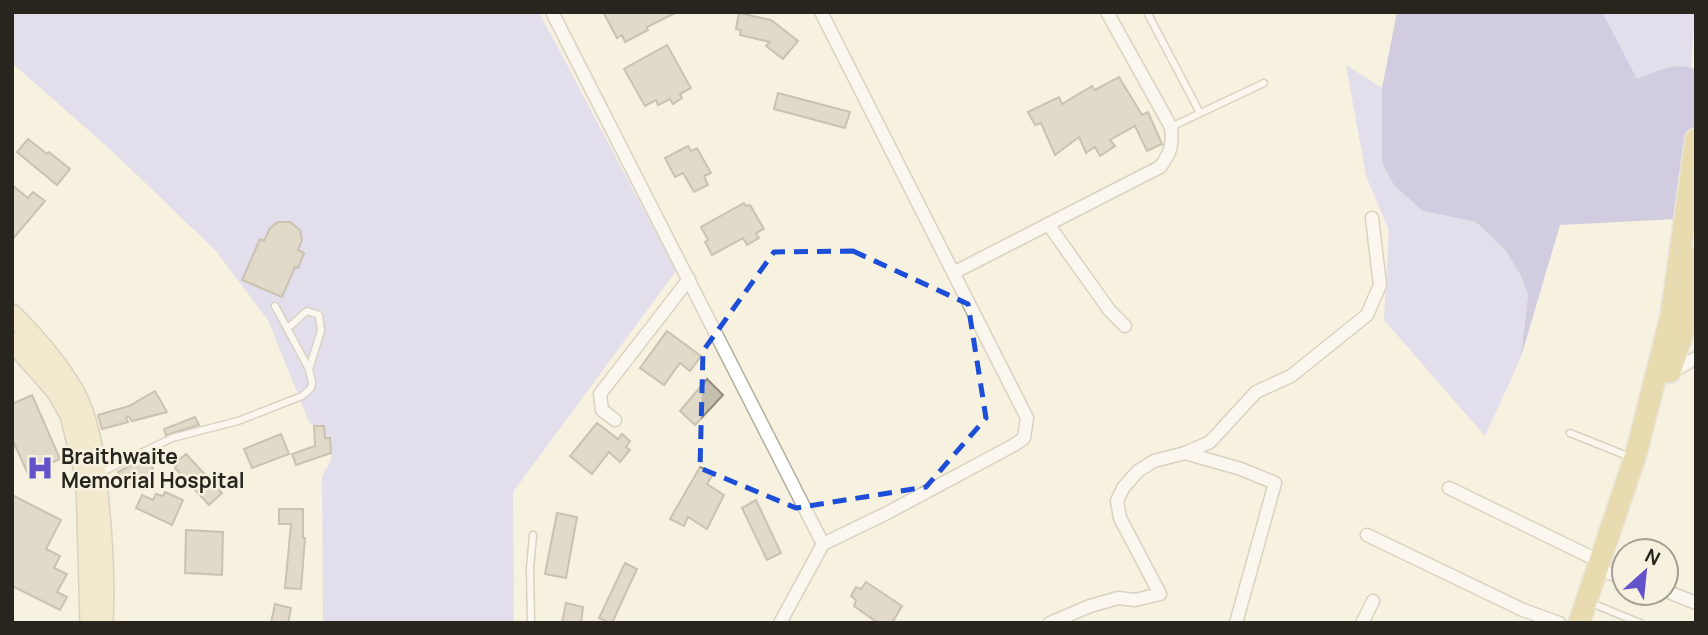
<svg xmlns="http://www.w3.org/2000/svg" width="1708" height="635" font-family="Manrope,sans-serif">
<rect width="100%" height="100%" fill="#f7f1e0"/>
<g fill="#c8c8f9">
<polygon points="12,12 539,12 676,271 513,492 514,623 323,623 322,476 331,460 330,439 325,438 324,426 314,426 309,422 268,320 215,250 112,151 12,63"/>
<polygon points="1550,12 1695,12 1691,67 1696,70 1672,112"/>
<polygon points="1346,65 1382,88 1382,162 1423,211 1476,222 1506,251 1521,276 1528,295 1521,357 1485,436 1384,320 1389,230 1366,176"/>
</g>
<path fill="#a2a1de" d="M1397,12h205l35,67c18,-7 39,-19 59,-9v148l-136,7 -39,132 7,-62 -7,-19 -15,-25 -30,-29 -53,-11 -29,-26 -12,-23v-74z"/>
<g fill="#c5bfae" stroke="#908b7b" stroke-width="2">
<polygon points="603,12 677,12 647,27 648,30 625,42 622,35 617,38"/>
<polygon points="739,13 771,20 798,41 783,59 766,46 770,42 740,35 741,30 736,29"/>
<polygon points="667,45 691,88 680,94 682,98 673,104 670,99 658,105 656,100 645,106 624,69"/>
<polygon points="1119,77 1142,115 1148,112 1162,144 1147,151 1135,126 1110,140 1115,146 1100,156 1095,147 1086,153 1079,137 1055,155 1041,123 1035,125 1028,112 1059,97 1062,104 1092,86 1095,90"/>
<polygon points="778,93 850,112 845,128 774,109"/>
<polygon points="28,139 47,154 49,152 70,169 57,185 17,152"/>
<polygon points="688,146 691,151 697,148 711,173 704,176 708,185 694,192 683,173 675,177 665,158"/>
<polygon points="12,185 28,198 33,192 45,201 12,240"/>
<polygon points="744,203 746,206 750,205 764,229 756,233 759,238 747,245 743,238 712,255 705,242 708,240 701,227"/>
<polygon points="278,222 290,222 300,230 302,240 298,250 304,253 298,268 295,267 282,297 242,280 260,239 264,241 270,228"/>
<polygon points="667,331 701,356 690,371 680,363 664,385 640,368"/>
<polygon points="707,379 723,395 695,425 680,411"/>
<polygon points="155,391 167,412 132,421 128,416 126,418 128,422 102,429 98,415 129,406"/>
<polygon points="32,395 60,459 28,474 12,439 12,404"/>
<polygon points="195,417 199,425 166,435 164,429"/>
<polygon points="597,423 618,439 622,434 630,441 626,447 630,450 620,462 609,452 592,474 570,456"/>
<polygon points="314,426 324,426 325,438 330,438 331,453 296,465 292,454 315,446"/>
<polygon points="281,434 289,454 252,468 244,449"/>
<polygon points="186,454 222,493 209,505 175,468 179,460"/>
<polygon points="147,457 155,473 126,486 118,472"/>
<polygon points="700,467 713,474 707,484 724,495 707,529 688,517 684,526 670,519"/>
<polygon points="165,492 183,500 172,525 136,508 142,495 153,500 156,494 163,496"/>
<polygon points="12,495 61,520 46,549 60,556 54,568 67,574 57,592 67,597 60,610 12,586"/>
<polygon points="756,500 781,553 767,560 742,508"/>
<polygon points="279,509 303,509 303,538 305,538 301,589 285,588 291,524 279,524"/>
<polygon points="557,513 577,517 566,578 545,574"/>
<polygon points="186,530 223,532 222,575 185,573"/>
<polygon points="625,563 637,569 612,623 610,623 599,618"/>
<polygon points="866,582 902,606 892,623 878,623 854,606 856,600 851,596 856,587 861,589"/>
<polygon points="566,603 583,607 581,623 562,623"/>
<polygon points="275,604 291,608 288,623 271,623"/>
</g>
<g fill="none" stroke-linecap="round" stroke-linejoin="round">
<g stroke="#b3ad9d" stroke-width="9">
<g id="lane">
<polyline points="1148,14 1200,113"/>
<polyline points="1171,127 1264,83"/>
<polyline points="288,328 307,311 319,315 321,331 309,369"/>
<polyline points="1570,433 1630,457"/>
<polyline points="98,474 172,438 238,421 302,396 311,388 312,382 309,369 275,306"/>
<polyline points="1589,602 1640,623"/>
<polyline points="531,623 530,568 533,535"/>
</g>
</g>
<g stroke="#b3ad9d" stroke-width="15">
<g id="street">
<polyline points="552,12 823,544 887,513 1014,445 1024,438 1027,418 821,12"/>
<polyline points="1048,224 1110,311 1125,326"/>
<path d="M955,272l205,-105c11,-14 13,-23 11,-40l-64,-115"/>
<polyline points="1670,373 1696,358"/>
<polyline points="615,420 602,410 600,394 689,279"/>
<polyline points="1185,453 1241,469 1275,483 1236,623"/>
<polyline points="1449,488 1601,562"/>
<polyline points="1367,535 1523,610 1559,623"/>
<polyline points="1598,570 1624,577"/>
<polyline points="1666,591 1696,603"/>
<polyline points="780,623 823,544"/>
<polyline points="1050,623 1090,606 1118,598 1135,600 1160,594 1120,518 1117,501 1123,488 1138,471 1154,461 1185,453 1210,442 1256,392 1291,376 1367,315 1380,285 1372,218"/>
<polyline points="1362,623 1373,601"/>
</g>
</g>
<g stroke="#b3ad9d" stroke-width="22">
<g id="secondary">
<path d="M12,314c25,25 50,53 66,85 15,34 18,69 21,105 4,40 6,79 4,119"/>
<polyline points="12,341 57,392 70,415 86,480 90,623"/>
</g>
</g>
<g stroke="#d8d8d7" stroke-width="24">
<g id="primary">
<polyline points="1670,372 1683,332 1696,258"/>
<polyline points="1579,623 1636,454 1671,316 1696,139"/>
</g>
</g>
<use href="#lane" stroke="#fff" stroke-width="6"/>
<use href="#street" stroke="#fff" stroke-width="12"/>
<use href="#secondary" stroke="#ebe0ba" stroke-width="19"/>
<use href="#primary" stroke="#d6c176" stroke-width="21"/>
</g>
<path d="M0 0H1708V635H0ZM853,251l115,53 18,114 -60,69 -130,21 -96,-40 3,-117 71,-99z" fill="#f7f1e0" fill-opacity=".55" fill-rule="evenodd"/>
<path fill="none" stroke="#1d4ed8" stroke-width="5" stroke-dasharray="14 9" stroke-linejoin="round" d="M853,251l115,53 18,114 -60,69 -130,21 -96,-40 3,-117 71,-99z"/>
<defs>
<g id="hospital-bare" transform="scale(2.1)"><path d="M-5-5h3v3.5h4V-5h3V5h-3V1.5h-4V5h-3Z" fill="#6452cb" stroke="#f7f1e0" stroke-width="2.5" paint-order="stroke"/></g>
</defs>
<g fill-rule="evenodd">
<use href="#hospital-bare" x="40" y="468"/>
</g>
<g text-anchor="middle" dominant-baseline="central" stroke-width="5" stroke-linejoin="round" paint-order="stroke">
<g font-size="21" font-weight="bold" fill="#28251f" stroke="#f7f1e0" text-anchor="start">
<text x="61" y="456">Braithwaite<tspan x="61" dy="24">Memorial Hospital</tspan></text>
</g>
</g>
<rect width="1708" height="635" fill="none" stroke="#28251f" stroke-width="28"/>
<g transform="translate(1645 572) rotate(27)"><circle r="33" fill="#f7f1e0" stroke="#a49f93" stroke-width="2"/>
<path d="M0-5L12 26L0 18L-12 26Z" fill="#6452cb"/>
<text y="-10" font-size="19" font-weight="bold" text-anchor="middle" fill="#28251f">N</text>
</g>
</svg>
